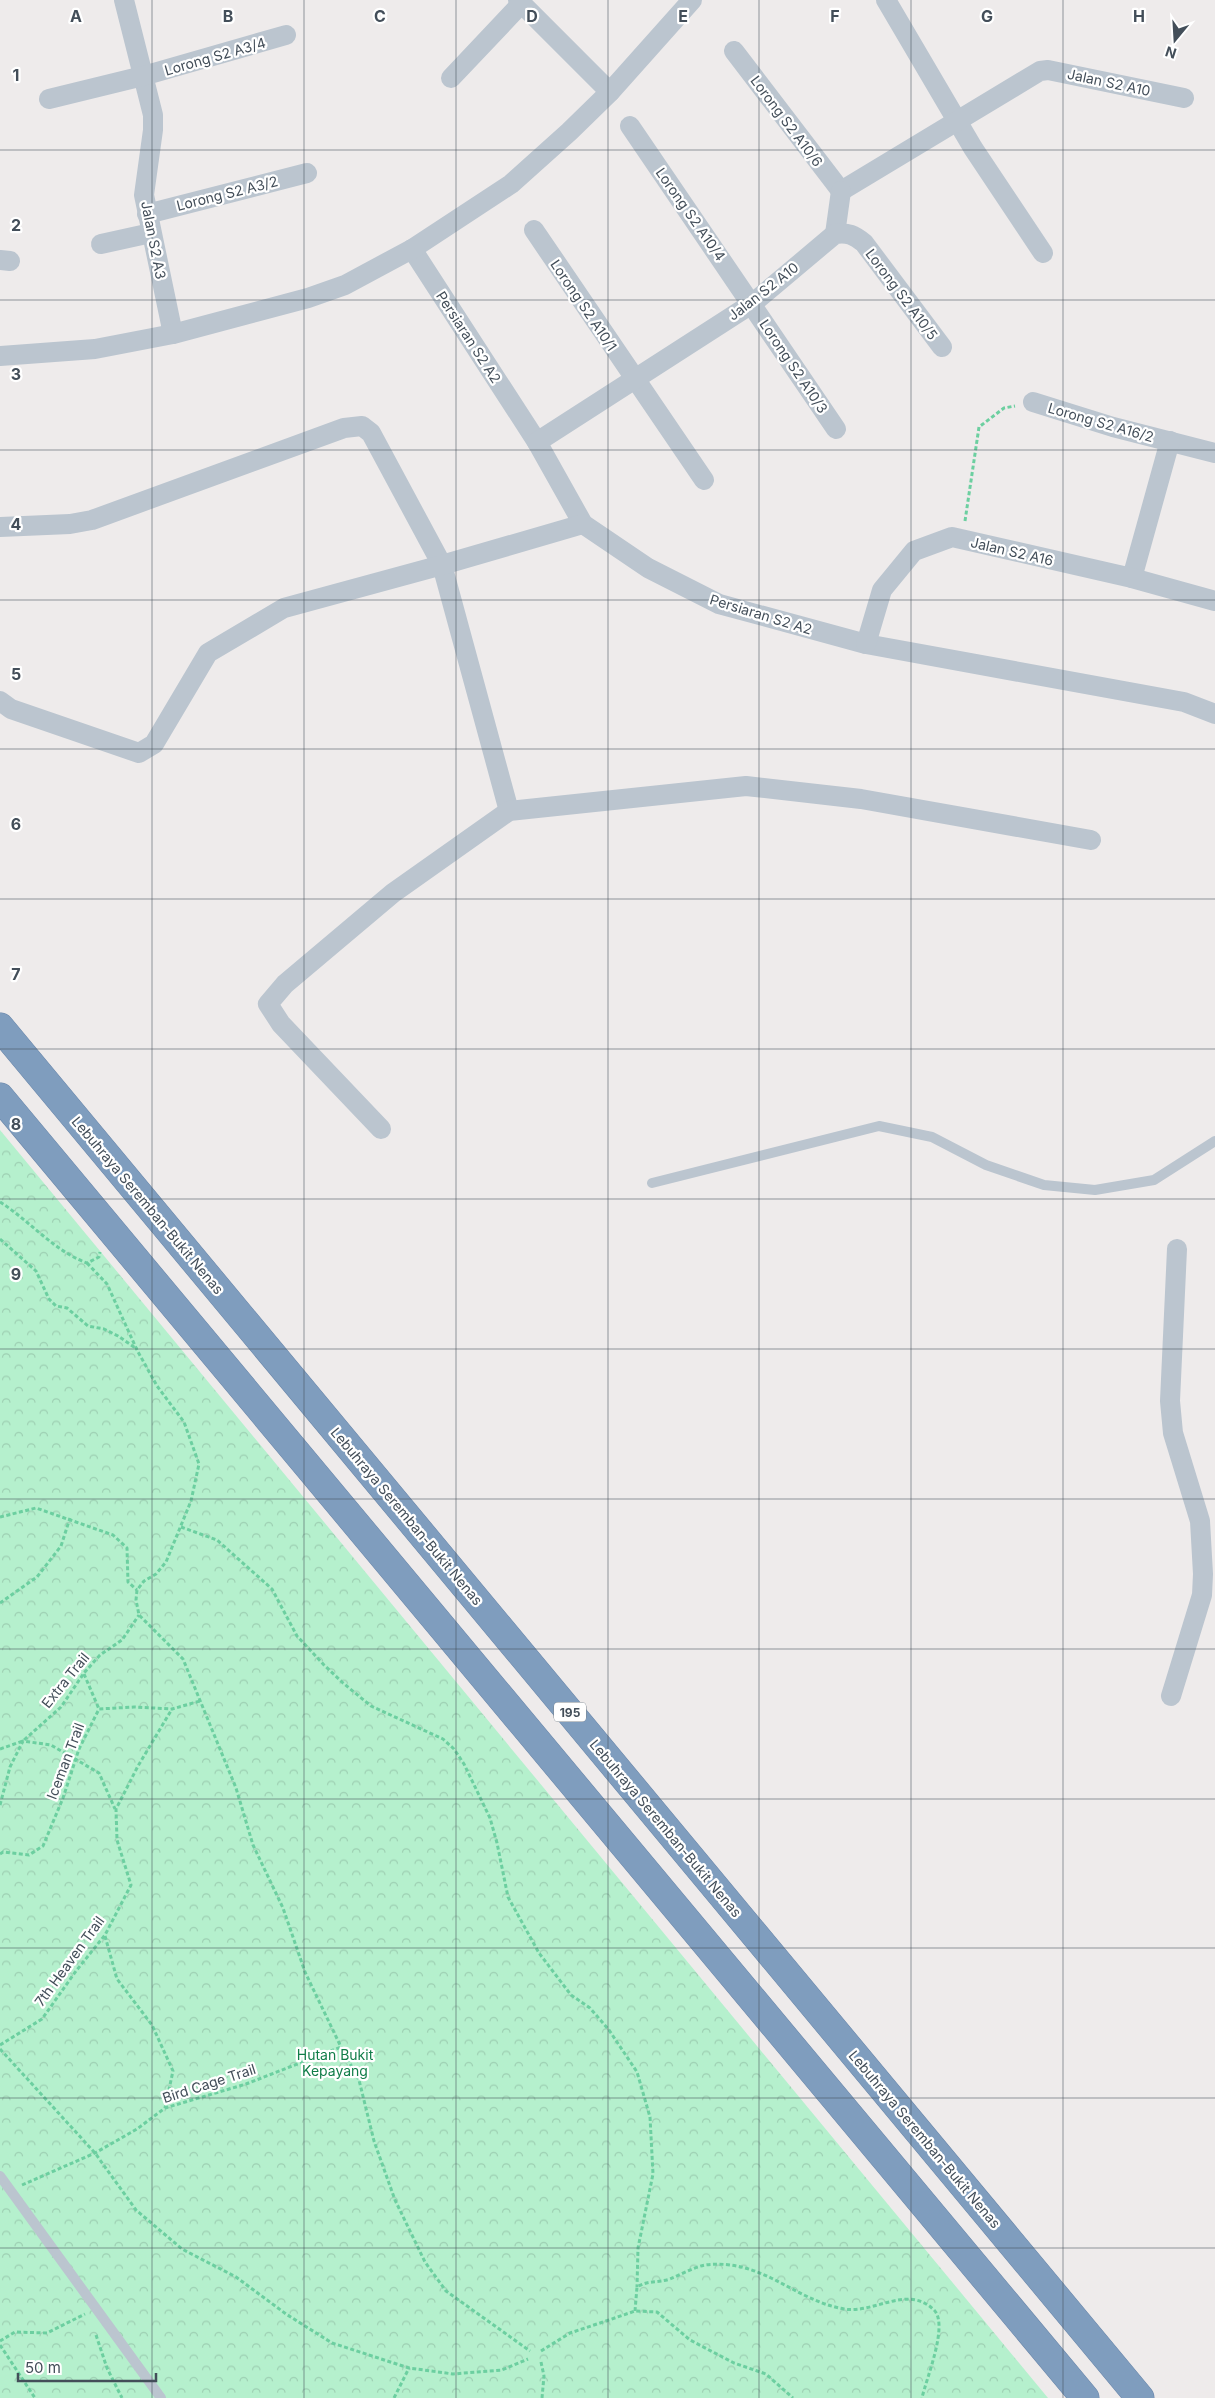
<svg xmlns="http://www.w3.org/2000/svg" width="1215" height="2398" font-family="Inter,sans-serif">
<defs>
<pattern id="forest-crowns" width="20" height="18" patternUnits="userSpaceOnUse" patternTransform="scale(1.25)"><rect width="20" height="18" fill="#b5f0cd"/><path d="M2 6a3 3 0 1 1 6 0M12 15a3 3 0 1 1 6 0" fill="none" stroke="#9dcfb2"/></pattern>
</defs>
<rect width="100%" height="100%" fill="#eeebeb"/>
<polygon fill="url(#forest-crowns)" points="0,1130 1048,2398 0,2398"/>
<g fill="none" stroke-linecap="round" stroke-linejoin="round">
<g stroke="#6b87aa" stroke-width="29">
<g id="highway">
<polyline points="0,1027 1140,2398"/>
<polyline points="0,1097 1085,2398"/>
</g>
</g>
<g stroke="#6ccfa0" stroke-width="3" stroke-dasharray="4 2.5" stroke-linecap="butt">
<polyline points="965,521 979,427 1004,408 1015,406"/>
<path d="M0,1202c30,19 54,49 87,61l12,-6 1,-5"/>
<polyline points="0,1239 36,1271 49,1299 56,1306 67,1308 88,1326 104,1329 118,1336 137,1349"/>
<polyline points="87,1263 107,1284 137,1350 157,1386 184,1422 199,1464 191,1501 166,1562 156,1574 144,1581 137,1590 136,1600 139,1615 183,1659 236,1788 253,1845 283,1908 305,1972 341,2047 359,2080 374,2141 395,2200 425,2262 446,2291 530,2351"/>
<polyline points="0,1517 36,1508 113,1535 127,1548 128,1582 137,1590"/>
<polyline points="181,1527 217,1540 272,1589 297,1636 324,1665 343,1683 371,1706 443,1739 454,1749 464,1764 490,1818 497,1843 508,1897 539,1953 571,1995 590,2008 609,2030 637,2072 650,2117 653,2174 638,2248 637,2287"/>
<polyline points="0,1603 37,1577 61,1546 70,1518"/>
<polyline points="84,1674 99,1709"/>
<polyline points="0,1749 23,1741 61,1707 84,1673 100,1655 122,1640 139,1615"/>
<polyline points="0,1805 10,1767 23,1741 51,1745 99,1773 115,1809"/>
<polyline points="0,1854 3,1852 29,1855 43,1846 63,1798 79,1749 99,1709 134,1707 172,1709 200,1701"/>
<polyline points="105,1936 117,1979 152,2025 173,2071 165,2108"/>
<polyline points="0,2045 42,2019 76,1971 105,1935 131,1885 117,1840 116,1809 138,1766 172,1709"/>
<polyline points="0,2049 95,2153 136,2210 182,2249 236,2277 286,2314 332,2343 409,2368 453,2374 502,2370 528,2359"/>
<polyline points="22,2185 95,2153 137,2129 165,2108 246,2084 341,2047"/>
<path d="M635,2311l2,-24c11,-7 21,-4 33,-8 10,-4 24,-12 35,-14 58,-7 88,35 139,44 30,5 64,-25 90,1 15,15 -8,69 -12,88"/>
<polyline points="96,2335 107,2368 122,2398"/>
<polyline points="0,2341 15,2332 47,2333 85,2314"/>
<polyline points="0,2345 35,2398"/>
<polyline points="541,2351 570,2333 606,2321 635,2311 657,2312 690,2340 734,2363 766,2374 793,2398"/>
<polyline points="541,2362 544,2376 542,2398"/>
<polyline points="394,2398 409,2368"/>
</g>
<g stroke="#bbc5cf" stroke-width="10">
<polyline points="652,1183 879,1126 932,1137 986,1165 1044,1185 1095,1190 1154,1180 1215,1141"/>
<polyline points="0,2176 161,2398"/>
</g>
<g stroke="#bbc5cf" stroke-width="20">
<polyline points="124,0 153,115 153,130 144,195 173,334"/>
<polyline points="518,0 610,92"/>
<polyline points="886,0 973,148 1043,253"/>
<polyline points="734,51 841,191"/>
<polyline points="451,78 521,4"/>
<polyline points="49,99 143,76 286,35"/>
<polyline points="630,126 836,429"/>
<polyline points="841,191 1040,71 1048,70 1184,98"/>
<polyline points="147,214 307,173"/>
<polyline points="534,230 704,480"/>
<polyline points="835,234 841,191"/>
<polyline points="101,244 151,233"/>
<polyline points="412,249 537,442 583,524 648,568 719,604 866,644 1184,702 1215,714"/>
<polyline points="0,260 10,261"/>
<polyline points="0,356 95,349 173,334 308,298 345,285 412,249 511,184 569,132 610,92 692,0"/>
<polyline points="1033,402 1113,427 1215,453"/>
<path d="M537,442l216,-139 82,-69c13,-2 19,1 29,9l78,104"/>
<polyline points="0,527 70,524 92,520 344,428 362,426 371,433 442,565 509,811"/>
<polyline points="1132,578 1170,441"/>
<polyline points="866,644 882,590 914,551 952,537 1132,578 1215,601"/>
<polyline points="0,701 11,709 139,753 154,744 208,653 284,608 442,565 583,524"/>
<polyline points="381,1129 281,1024 268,1004 285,984 393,893 509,811 746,786 861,799 1091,840"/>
<polyline points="1171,1696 1202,1595 1203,1574 1200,1521 1173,1433 1170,1401 1177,1249"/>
</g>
<use href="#highway" stroke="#7f9dbe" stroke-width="28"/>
</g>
<path fill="none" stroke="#434e59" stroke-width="1" stroke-opacity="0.55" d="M152,0v2398M304,0v2398M456,0v2398M608,0v2398M759,0v2398M911,0v2398M1063,0v2398M0,150h1215M0,300h1215M0,450h1215M0,600h1215M0,749h1215M0,899h1215M0,1049h1215M0,1199h1215M0,1349h1215M0,1499h1215M0,1649h1215M0,1799h1215M0,1948h1215M0,2098h1215M0,2248h1215"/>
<g text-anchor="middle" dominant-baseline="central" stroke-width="4.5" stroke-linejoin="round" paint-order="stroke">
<rect fill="#fff" stroke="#7b838b" stroke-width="1" x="554" y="1702.5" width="32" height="19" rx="4"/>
<g font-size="12" font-weight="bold" fill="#434e59">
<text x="570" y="1712">195</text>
</g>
<g font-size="14" fill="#434e59" stroke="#fff">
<text transform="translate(215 56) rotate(-16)">Lorong S2 A3/4</text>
<text transform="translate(1109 82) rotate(12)">Jalan S2 A10</text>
<text transform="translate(787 121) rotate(53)">Lorong S2 A10/6</text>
<text transform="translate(227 193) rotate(-14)">Lorong S2 A3/2</text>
<text transform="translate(691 214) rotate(55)">Lorong S2 A10/4</text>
<text transform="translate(154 240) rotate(79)">Jalan S2 A3</text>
<text transform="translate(763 291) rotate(-38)">Jalan S2 A10</text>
<text transform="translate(902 294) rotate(53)">Lorong S2 A10/5</text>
<text transform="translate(584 305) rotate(56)">Lorong S2 A10/1</text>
<text transform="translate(469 337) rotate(57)">Persiaran S2 A2</text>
<text transform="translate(794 366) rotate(56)">Lorong S2 A10/3</text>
<text transform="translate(1101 422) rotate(16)">Lorong S2 A16/2</text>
<text transform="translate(1012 551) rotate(13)">Jalan S2 A16</text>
<text transform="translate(761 614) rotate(17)">Persiaran S2 A2</text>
<text transform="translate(148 1205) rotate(50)">Lebuhraya Seremban-Bukit Nenas</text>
<text transform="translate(407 1516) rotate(50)">Lebuhraya Seremban-Bukit Nenas</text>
<text transform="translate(65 1680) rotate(-51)">Extra Trail</text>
<text transform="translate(65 1761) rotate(-69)">Iceman Trail</text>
<text transform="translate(666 1828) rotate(50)">Lebuhraya Seremban-Bukit Nenas</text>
<text transform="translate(69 1961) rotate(-54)">7th Heaven Trail</text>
<text transform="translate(209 2083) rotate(-18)">Bird Cage Trail</text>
<text transform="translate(925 2139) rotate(50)">Lebuhraya Seremban-Bukit Nenas</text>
</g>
<g font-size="14" fill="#117d49" stroke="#fff">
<text x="335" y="2054">Hutan Bukit<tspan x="335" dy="16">Kepayang</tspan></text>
</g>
</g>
<g font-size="16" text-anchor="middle" font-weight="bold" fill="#434e59" stroke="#fff" stroke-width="4.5" stroke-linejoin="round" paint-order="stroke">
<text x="76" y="22">A</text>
<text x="228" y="22">B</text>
<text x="380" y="22">C</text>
<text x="532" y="22">D</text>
<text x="683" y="22">E</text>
<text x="835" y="22">F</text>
<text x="987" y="22">G</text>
<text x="1139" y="22">H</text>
<text x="16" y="81">1</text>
<text x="16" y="231">2</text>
<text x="16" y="380">3</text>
<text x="16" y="530">4</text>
<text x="16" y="680">5</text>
<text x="16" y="830">6</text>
<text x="16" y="980">7</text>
<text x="16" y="1130">8</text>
<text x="16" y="1280">9</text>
</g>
<g transform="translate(1175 40) rotate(198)" stroke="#ffffff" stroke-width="4" paint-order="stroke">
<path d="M0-4L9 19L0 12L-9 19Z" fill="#434e59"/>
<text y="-8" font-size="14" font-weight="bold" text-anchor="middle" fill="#434e59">N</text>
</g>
<path d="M18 2373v8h138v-8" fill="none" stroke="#434e59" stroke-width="2.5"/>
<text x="25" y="2373" font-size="15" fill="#434e59" stroke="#ffffff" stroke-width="4" paint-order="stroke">50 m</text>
</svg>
